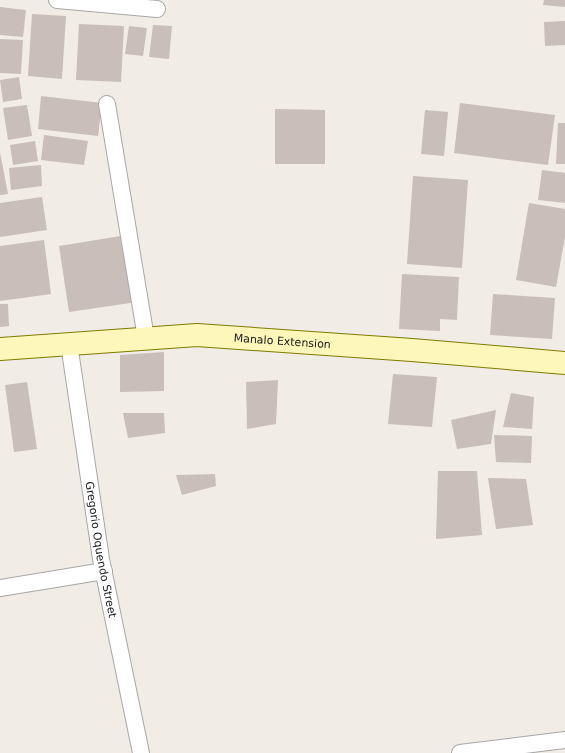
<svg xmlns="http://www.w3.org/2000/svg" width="565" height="753" font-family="'DejaVu Sans',sans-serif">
<rect width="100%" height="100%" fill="#f1ece6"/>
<g fill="#c9beb9">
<polygon points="544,0 565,0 565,7 543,5"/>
<polygon points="0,7 26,10 23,37 0,35"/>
<polygon points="32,14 66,16 62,79 28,76"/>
<polygon points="565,21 565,45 545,46 544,22"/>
<polygon points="79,24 124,26 121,82 76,80"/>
<polygon points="153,25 172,26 169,59 149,57"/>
<polygon points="129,26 147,28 143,56 125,54"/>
<polygon points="0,39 23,40 21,74 0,73"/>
<polygon points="19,77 22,99 3,102 0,80"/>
<polygon points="41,96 102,103 98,136 38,129"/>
<polygon points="460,103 555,115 548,165 454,153"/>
<polygon points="27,105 32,136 8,140 3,108"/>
<polygon points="275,109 325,110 325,164 275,164"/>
<polygon points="425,110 448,112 444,156 421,154"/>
<polygon points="558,123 565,123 565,164 556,164"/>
<polygon points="44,135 88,141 84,165 41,160"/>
<polygon points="35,141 38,161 13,165 10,145"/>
<polygon points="0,152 8,194 0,195"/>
<polygon points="41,165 42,186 11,190 9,168"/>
<polygon points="542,170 565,173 565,203 538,200"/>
<polygon points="413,176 468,180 462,268 407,264"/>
<polygon points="42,197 47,230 0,237 0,203"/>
<polygon points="529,203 565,209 565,237 556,287 516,280"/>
<polygon points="127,235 137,302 69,312 59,246"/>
<polygon points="44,240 51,294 0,301 0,246"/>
<polygon points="402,274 459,277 457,320 440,319 440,331 399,329"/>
<polygon points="493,294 555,298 552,339 490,335"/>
<polygon points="0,304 8,304 9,326 0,327"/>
<polygon points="164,352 164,391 120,392 120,355"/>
<polygon points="393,374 437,377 432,427 388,424"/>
<polygon points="278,380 276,424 247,429 246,382"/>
<polygon points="27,382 37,449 14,452 5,385"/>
<polygon points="511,393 534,397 532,429 503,427"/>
<polygon points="496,410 491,444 457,449 451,420"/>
<polygon points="123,413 164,413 165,433 128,438"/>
<polygon points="494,435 532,436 531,463 496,462"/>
<polygon points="438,471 477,471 482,535 436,539"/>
<polygon points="215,474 216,486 182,495 176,475"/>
<polygon points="488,478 526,479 533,525 496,529"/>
</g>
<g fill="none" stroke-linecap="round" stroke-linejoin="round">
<g stroke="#a7a7a7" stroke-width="18">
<g id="street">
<polyline points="57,0 157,9"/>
<polyline points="107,104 146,338"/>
<path id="s1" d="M69,344l32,215 40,194"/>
<polyline points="0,588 104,571"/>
<polyline points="460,753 565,740"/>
</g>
</g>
<g stroke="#7f7b00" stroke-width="24">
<g id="secondary">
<path id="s2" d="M0,349l197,-14 215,15 153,13"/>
</g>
</g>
<use href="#street" stroke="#fff" stroke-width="16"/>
<use href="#secondary" stroke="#fdf7b9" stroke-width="22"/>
</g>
<g text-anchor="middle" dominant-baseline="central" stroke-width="4" stroke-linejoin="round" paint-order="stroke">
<g font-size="11" fill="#202020" stroke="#fff">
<text stroke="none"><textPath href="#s2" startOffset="283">Manalo Extension</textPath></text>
<text stroke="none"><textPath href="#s1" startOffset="208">Gregorio Oquendo Street</textPath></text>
</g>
</g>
</svg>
